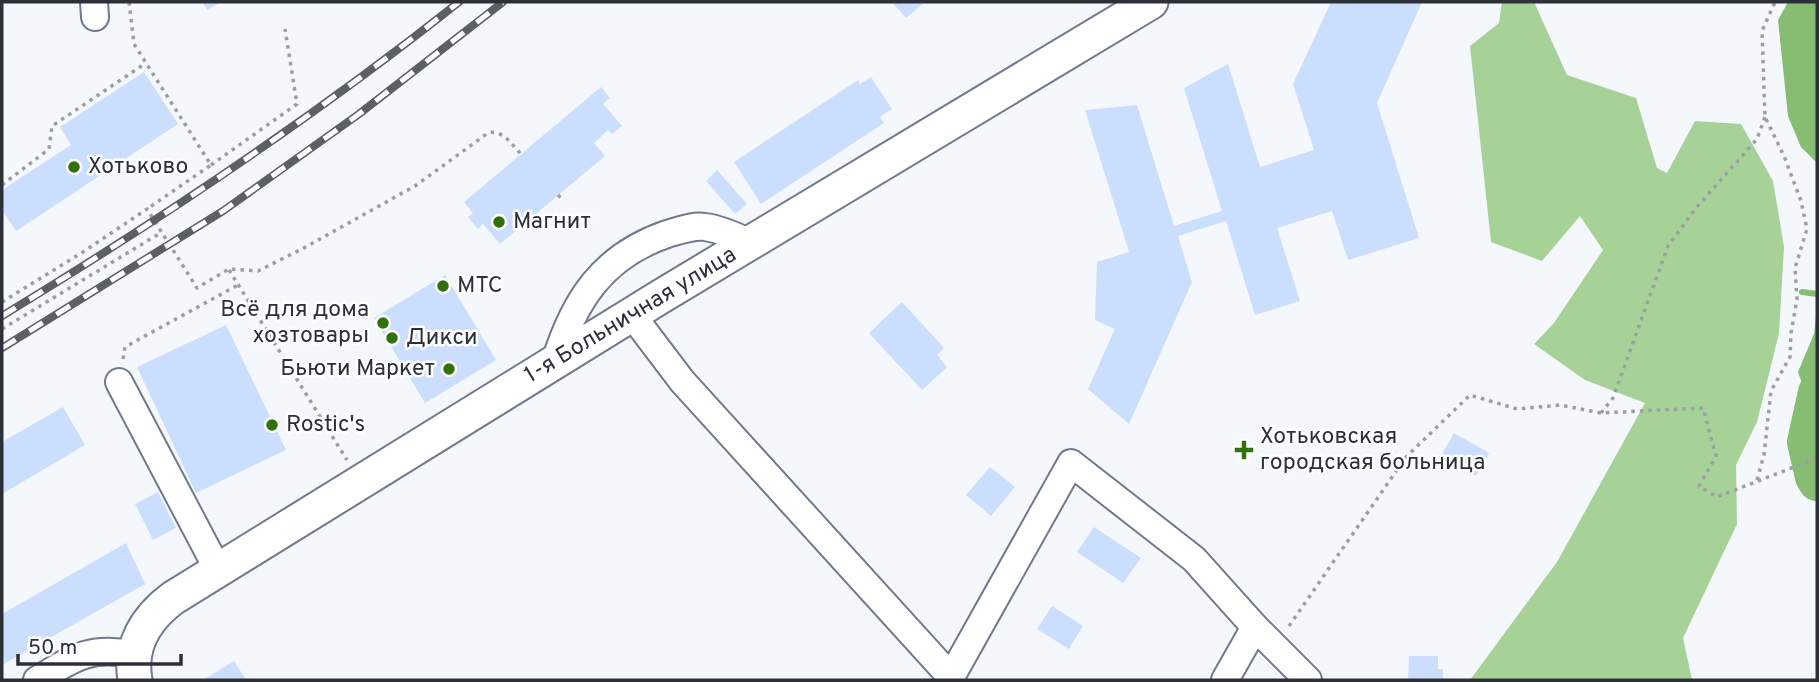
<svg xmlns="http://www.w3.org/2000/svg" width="1819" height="682" font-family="Overpass,sans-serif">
<rect width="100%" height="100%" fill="#f4f7fb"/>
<polygon fill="#a7d297" points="1502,2 1534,2 1567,75 1636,98 1657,168 1667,173 1695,121 1741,124 1773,181 1784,247 1779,333 1757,422 1736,465 1737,524 1683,638 1692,680 1470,680 1557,562 1645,403 1585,380 1534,344 1554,323 1603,250 1580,216 1542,261 1491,242 1470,46 1499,23"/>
<g fill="#87bd73">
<polygon points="1788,2 1817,2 1817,163 1801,147 1788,116 1778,20"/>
<polygon points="1817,307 1817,401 1803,386 1798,372 1814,334"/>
</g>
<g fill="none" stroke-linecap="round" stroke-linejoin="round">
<polyline stroke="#87bd73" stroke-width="6" points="1802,292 1817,294"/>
<polyline stroke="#87bd73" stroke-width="38" points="1817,392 1806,442 1814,477 1817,482"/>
</g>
<g fill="#ccdefd">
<polygon points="203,2 221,2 207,10"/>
<polygon points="892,2 925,2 906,18"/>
<polygon points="1331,2 1422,2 1377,103 1419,238 1348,260 1332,211 1277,228 1300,301 1255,315 1226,221 1178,236 1192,282 1129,424 1088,389 1115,329 1095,320 1097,262 1129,252 1085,110 1137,105 1174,226 1222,211 1184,88 1228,64 1260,167 1314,150 1293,84"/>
<polygon points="144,72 178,124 16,231 2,210 2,190 71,145 60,127"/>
<polygon points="871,77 892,109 880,117 884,123 761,204 734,162 858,80 860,84"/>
<polygon points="601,87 610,98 603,104 622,126 612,134 608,130 594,143 605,156 500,244 483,224 478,229 468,217 473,213 464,202"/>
<polygon points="717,170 747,204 735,214 706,181"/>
<polygon points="445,275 496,360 425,403 374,318"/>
<polygon points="902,302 944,348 937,355 947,367 922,390 869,333"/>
<polygon points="226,325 286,450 196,493 137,367"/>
<polygon points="63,407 85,445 2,494 2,442"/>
<polygon points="1454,433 1489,453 1476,476 1441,456"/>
<polygon points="990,467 1015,487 991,516 966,495"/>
<polygon points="158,492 176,528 153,540 135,504"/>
<polygon points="1094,527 1141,558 1123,583 1077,552"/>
<polygon points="126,543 145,584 2,665 2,614"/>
<polygon points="1052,606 1083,626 1069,649 1037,629"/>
<polygon points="1409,656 1438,656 1438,669 1443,669 1443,680 1408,680"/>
<polygon points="234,661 246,680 203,680"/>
</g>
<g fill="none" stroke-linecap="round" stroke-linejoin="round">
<g stroke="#6f7a8d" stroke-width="30">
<g id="minor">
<polyline points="94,2 95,17"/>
<polyline points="632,315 682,381 951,677 949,680"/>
<path d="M555,362c19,-62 48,-106 112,-128 11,-3 26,-9 38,-7 15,2 31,9 45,16"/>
<polyline points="119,382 218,570"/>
<polyline points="1255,627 1308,680"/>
<polyline points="951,677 1071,463 1194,559 1255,627 1225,680"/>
<path d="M37,680c37,-22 51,-34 96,-26"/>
</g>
</g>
<g stroke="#6f7a8d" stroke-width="37">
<path id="major" d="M135,680c-6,-34 11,-62 38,-82l487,-301 491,-295"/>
</g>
<g stroke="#9b9ea4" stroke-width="3.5" stroke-dasharray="3.5 5" stroke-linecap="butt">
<polyline points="129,2 134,44 211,165 147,209"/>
<polyline points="211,165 297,104 285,29"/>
<polyline points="2,185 49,149 52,126 146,63"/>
<polyline points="558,195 562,199"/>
<polyline points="229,270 347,460"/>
<path d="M2,302l81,-50 64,-43 50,79 32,-19 29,2 44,-22 113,-63 73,-53c15,-4 24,12 33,21"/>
<polyline points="2,329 162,232"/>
<polyline points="123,359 125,347 238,285"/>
<polyline points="1601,413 1613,398 1668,246 1696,208 1757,139 1765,117"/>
<polyline points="1757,480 1764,455 1771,391 1790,357 1791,333 1797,299 1795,268 1807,229 1801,201 1784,156 1765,117 1762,31 1775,2"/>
<polyline points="1289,626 1406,457 1470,395 1517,409 1560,405 1601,413 1703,408 1716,456 1699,486 1717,497 1817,458"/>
</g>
<use href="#minor" stroke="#fff" stroke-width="26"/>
<use href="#major" stroke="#fff" stroke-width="33"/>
<g stroke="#5b5f66" stroke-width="8">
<g id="rail">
<path d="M2,316c158,-96 312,-199 457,-314"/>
<polyline points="2,348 223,211 359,114 503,2"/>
</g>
</g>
<use href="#rail" stroke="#fff" stroke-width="5" stroke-dasharray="16" stroke-linecap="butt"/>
</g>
<g fill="#307109" stroke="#fff" stroke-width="2.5">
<circle cx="74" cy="167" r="7"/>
<circle cx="499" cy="222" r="7"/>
<circle cx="443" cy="286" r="7"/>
<circle cx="383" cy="323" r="7"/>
<circle cx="392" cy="338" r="7"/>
<circle cx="449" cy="369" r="7"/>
<circle cx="272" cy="425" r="7"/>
<path d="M1240.5 439.5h7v7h7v7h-7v7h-7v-7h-7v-7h7z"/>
</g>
<g text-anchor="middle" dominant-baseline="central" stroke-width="5" stroke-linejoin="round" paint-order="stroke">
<g font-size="23" fill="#2c3139" stroke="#fff" text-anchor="start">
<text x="88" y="167">Хотьково</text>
<text x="513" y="222">Магнит</text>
<text x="457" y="286">МТС</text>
<text x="369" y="310" text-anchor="end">Всё для дома<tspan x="369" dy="26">хозтовары</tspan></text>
<text x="406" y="338">Дикси</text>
<text x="435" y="369" text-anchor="end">Бьюти Маркет</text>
<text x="286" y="425">Rostic's</text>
<text x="1260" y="437">Хотьковская<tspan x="1260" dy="26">городская больница</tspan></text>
</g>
<g font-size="23" fill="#2c3139" stroke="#fff">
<text transform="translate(631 316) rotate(-31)">1-я Больничная улица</text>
</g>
</g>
<rect width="1819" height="682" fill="none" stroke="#2c3139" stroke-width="7"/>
<path d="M18 654v10h163v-10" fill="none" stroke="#2c3139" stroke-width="3.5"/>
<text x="28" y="654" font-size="21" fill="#2c3139" stroke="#ffffff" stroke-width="5" paint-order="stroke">50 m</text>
</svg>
